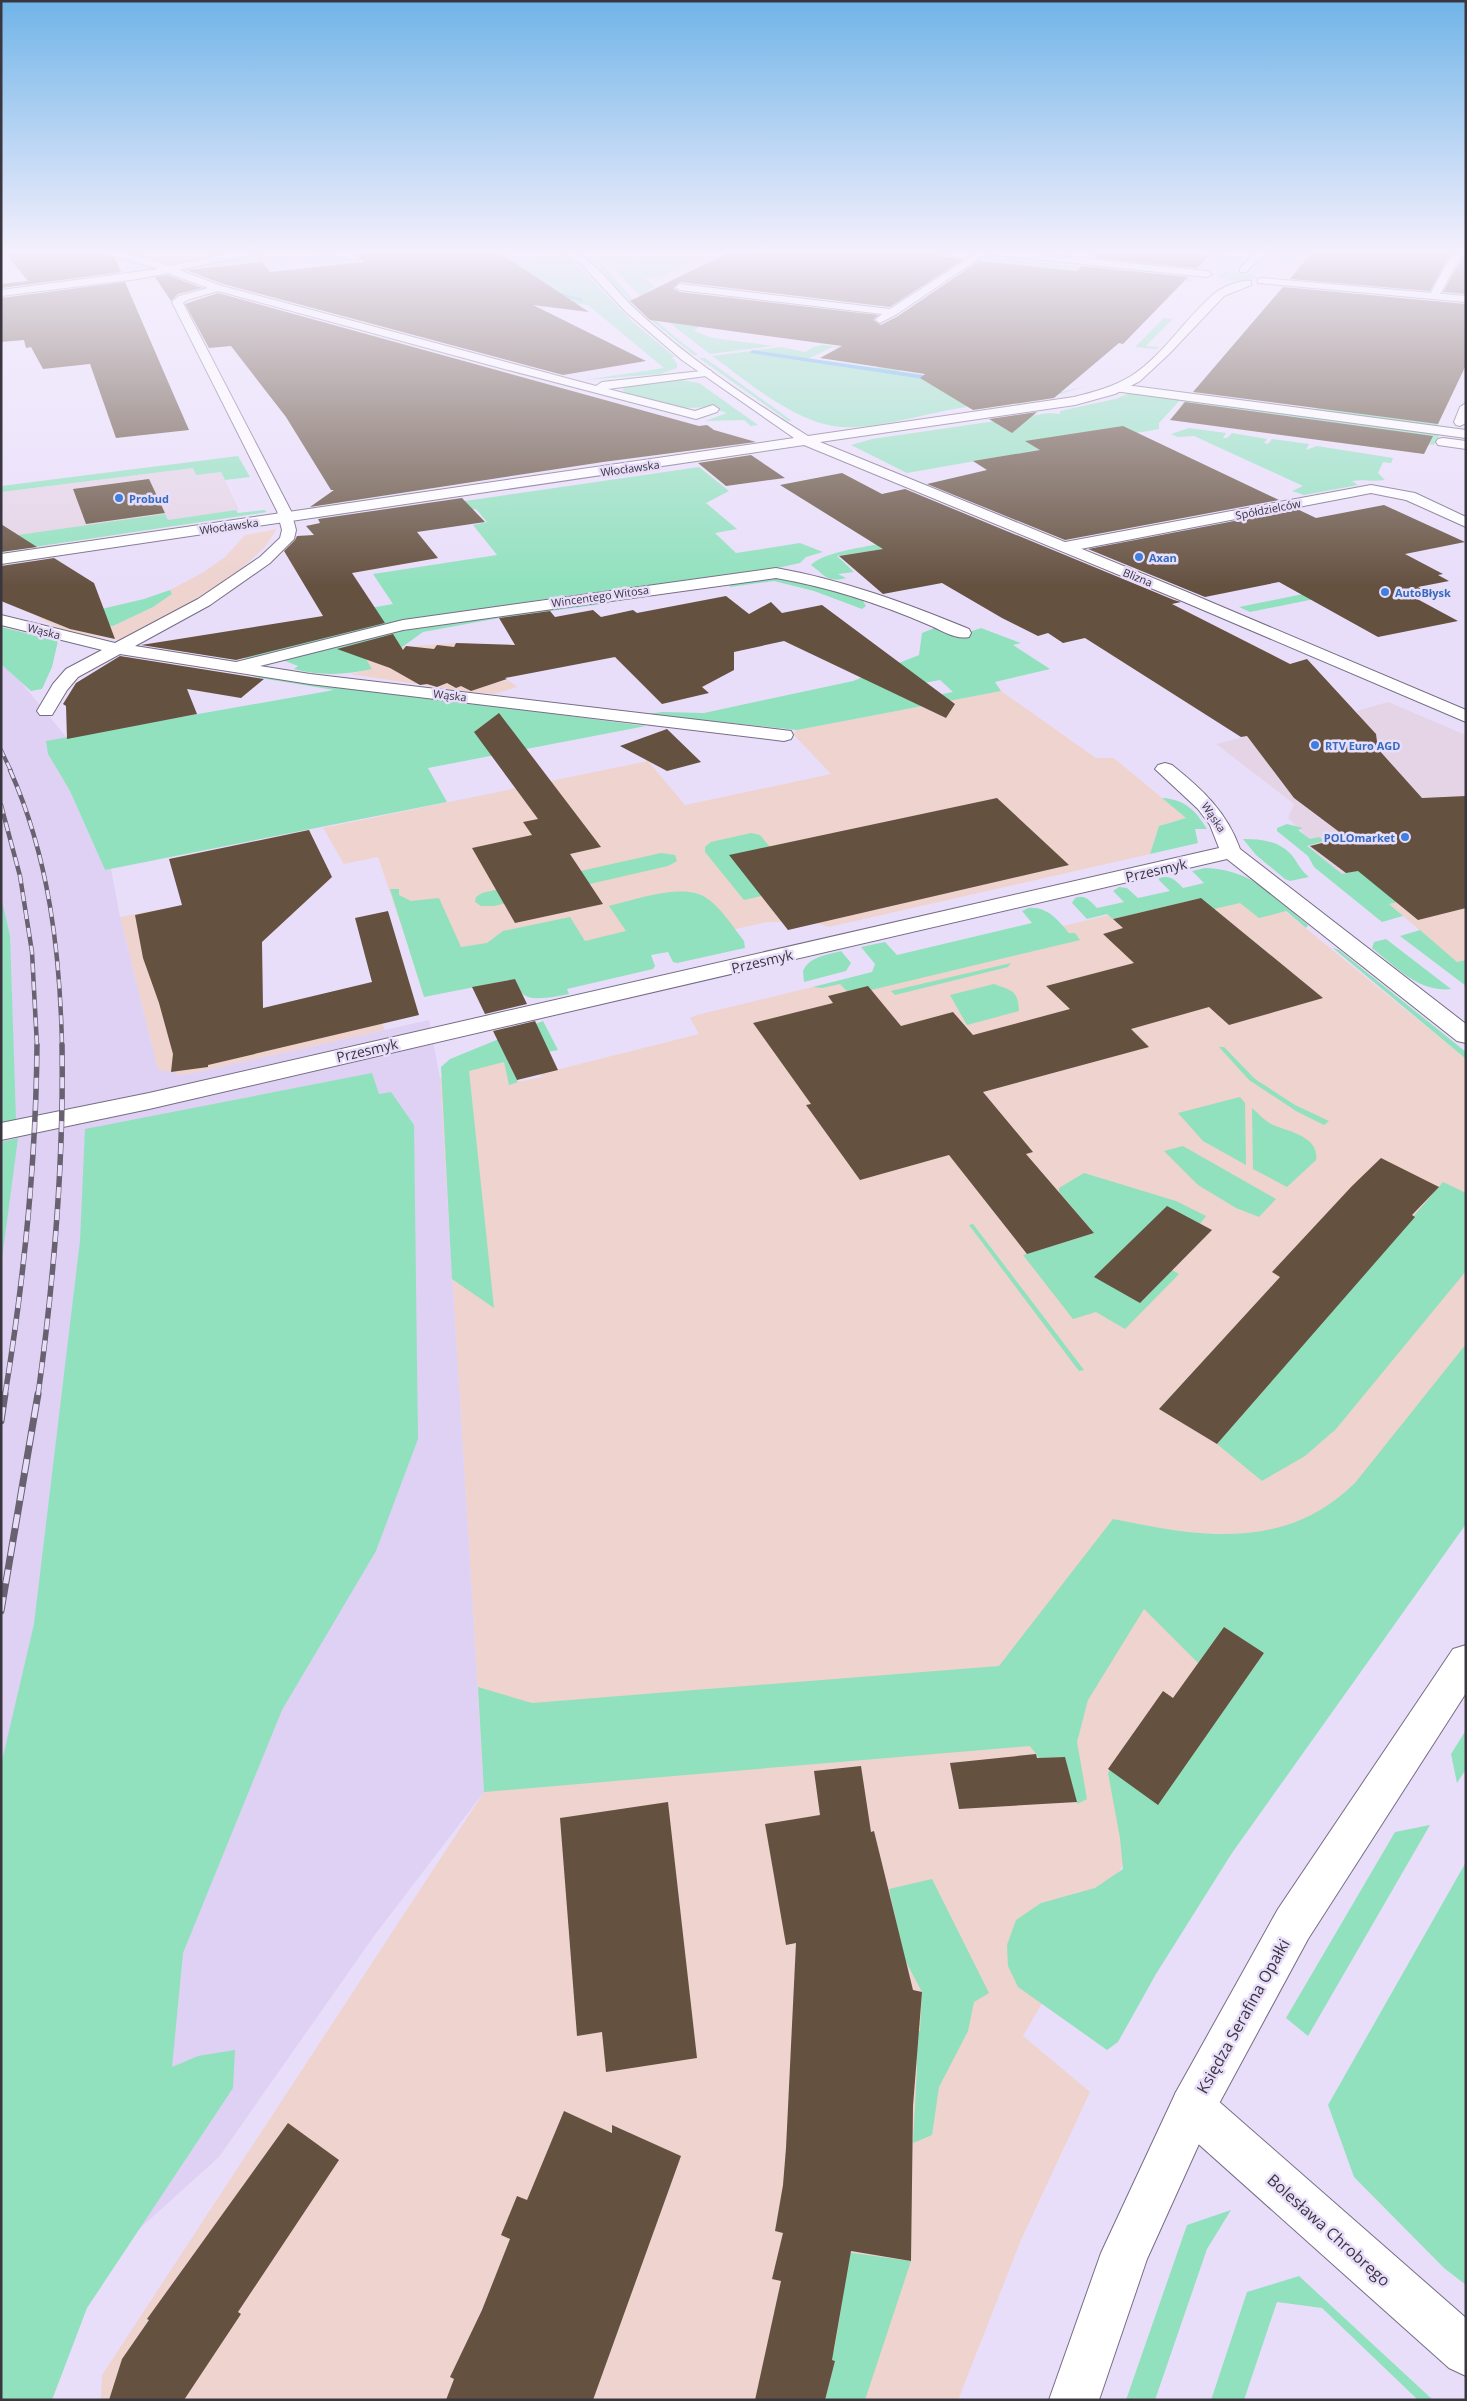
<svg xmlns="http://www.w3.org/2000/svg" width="1467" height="2401" font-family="'Open Sans',sans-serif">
<rect width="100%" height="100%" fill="#e9defa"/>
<g fill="#e5d4e5">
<polygon points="1095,250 1229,250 1205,269 1100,260 1087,256"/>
<polygon points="1283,250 1353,253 1355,250 1447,250 1442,257 1449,261 1433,289 1282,273 1267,267"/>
<polygon points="193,468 196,475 221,472 239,510 1,544 1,492"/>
<polygon points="1388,702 1466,735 1466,885 1380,906 1307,847 1314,844 1288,818 1294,804 1216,744 1248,736 1283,732 1360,714 1356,711"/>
</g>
<g fill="#eed3cf">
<polygon points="277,529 265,547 241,569 200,597 119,640 68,632 38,618 61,609 113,626 153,607 172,594 170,590 202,573 225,557 245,535"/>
<polygon points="456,643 470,643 490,663 494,683 508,680 517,687 494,694 469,692 350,674 372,669 366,659 387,658 402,647"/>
<polygon points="1001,691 1096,758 1114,758 1186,818 1159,826 1150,854 829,927 816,923 788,930 782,922 767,922 515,978 419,978 378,857 344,864 323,828 648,761 685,805 831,774 793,734 797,730"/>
<polygon points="1248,881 1466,1059 1466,1394 1283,1635 1165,1590 1264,1653 1158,1805 1023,2036 1090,2092 1021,2240 958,2400 101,2400 102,2375 484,1792 440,1078 507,1060 518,1082 542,1077 540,1074 699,1034 690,1018 697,1015"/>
<polygon points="1466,885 1466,960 1457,962 1389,904"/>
<polygon points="161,909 196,1011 375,1007 385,1030 189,1074 176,1075 158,1070 120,917"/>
</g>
<polygon fill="#ded1f3" points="1,658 68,739 48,754 70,791 105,870 111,869 120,917 158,1070 174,1072 176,1075 189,1074 429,1020 440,1078 484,1792 374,1936 219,2157 64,2297 33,2400 1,2400"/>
<g fill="#91e1be" fill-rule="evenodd">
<polygon points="118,250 249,250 172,264"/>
<polygon points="277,250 388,250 205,267 191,271 230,259"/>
<polygon points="535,250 561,250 565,253 634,323 675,357 671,357 677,363 677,368 660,374 585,380 664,368 588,305 551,301 425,272 543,259"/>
<path d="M588,250h6c26,43 65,74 104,105h-4c-39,-31 -79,-62 -106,-105z"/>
<path d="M602,250h18l40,27 -15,2 10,7 -8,5 76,9 9,-5 8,2 -14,6 -32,28 19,7 60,8 -63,8c-41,-31 -80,-61 -108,-104z"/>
<polygon points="662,250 716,250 704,253 709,253 693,261 686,260 685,262 690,263 661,277 633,258 639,260"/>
<polygon points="1018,260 1188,278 1192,279 1190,281 1015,264 1006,270 1001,270 1014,261"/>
<path d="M1225,272l23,1 9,4c-10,6 -30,5 -39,-2z"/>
<polygon points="1164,318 1173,319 1146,346 1159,347 1156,349 1135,347"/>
<path d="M824,345l75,11 10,9 -11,7 155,22 35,-8 -32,9 -91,10 2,2c-39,5 -86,22 -125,20 -47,-3 -93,-45 -130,-71l69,-9 24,5 8,-5zM832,347l39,5 26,13 -24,3 -65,-9z"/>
<polygon points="699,358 705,358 792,421 788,421"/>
<polygon points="674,379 699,383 758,425 751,426 744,420 705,421 727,413 708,407 684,408 628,394 622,390 627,386"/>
<polygon points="1130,393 1180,400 1159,423 1159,429 907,473 851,445 872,439 1050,413 1060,414 1060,411 1115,399"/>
<polygon points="1185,400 1440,434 1434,445 1178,411"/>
<polygon points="1319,404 1434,419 1439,422 1437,428 1314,412"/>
<path d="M1189,428l37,5 -3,5h4l5,-5 35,6 -3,4 4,1 4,-5 37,5 -3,6 11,-4 76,12 -2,5 -8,-1 -5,11 7,7c-13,2 -21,-1 -33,1l6,4 -54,10 -12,-4 11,-5 -109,-50 -16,1 -7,-3z"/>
<polygon points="238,456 250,477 225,480 221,472 196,475 193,468 1,492 1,486"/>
<polygon points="699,467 729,491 706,503 737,529 715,533 736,553 800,543 823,552 806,557 800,563 763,571 558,597 402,622 249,658 230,659 220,657 347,612 393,604 373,574 497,555 473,525 487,522 476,509 465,511 458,502"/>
<polygon points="236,510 238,513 264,510 267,512 1,552 1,535 14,532 18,535 165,514 168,520"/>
<path d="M878,544l6,5 -47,7 17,16 -16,2 8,4c-20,5 -21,-3 -35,-13 13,-13 50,-17 67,-21z"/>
<polygon points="773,578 810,582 862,599 866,606 862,609 814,591 774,581 730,587 728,581"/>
<polygon points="1372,580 1344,593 1250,612 1239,607"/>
<polygon points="170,590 172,594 153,607 113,626 100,625 76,615 144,599"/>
<path d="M604,599l6,4 -111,15 -76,14 -36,26 -21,1 6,10c-25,6 -53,7 -78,0l4,-3 -18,-7 94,-25z"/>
<polygon points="1,627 58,641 52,667 42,689 31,691 1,664"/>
<path d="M937,627l32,5 12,-4 40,15 -8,2 37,24 -55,13 6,9 -204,39 -153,-16 19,-2 41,1 149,-32 66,-26 3,-22zM940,680l13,12 -27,5 -13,-12z"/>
<polygon points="256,675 646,726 428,768 447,802 105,870 70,791 48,754 46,741 334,690 254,677"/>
<path d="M1162,798c23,1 34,13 45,31h-12l3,14 -48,11 9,-28 27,-8z"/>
<polygon points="1287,824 1303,828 1298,830 1310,839 1319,837 1324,841 1307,846 1342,874 1366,869 1406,900 1389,904 1403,916 1382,922 1314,867 1308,856 1277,831 1277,828"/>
<polygon points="751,833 760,835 770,847 761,896 744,900 705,852 705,847 711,842"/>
<path d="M1243,839c20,0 38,2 51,19 5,8 8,13 15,19l-19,4 -5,-2 -29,-24z"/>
<polygon points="661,853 675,855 677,861 668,866 494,906 481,906 475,902 476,897 482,893"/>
<path d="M1205,868c47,1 69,29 103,57l-2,3 -20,-17 -27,7 -19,-15 -26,6 -13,-11 -88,21 -6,-5 -20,5 -15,-16 3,-5c10,-4 15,3 22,10l27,-6 -11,-11 6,-4 8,1 11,10 32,-7 -11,-11v-2c12,-3 16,2 24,10l21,-5 -12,-12z"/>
<path d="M390,889h9v6l12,6 28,-3 22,49 26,-4 16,-12 67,-14 15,24 41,-10 -17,-25c26,-6 72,-23 96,-9 15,9 28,30 39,44l1,7 -68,15 -4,-1 -5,-10 -17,3 4,11 -2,3 -86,20 2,5c-11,2 -39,9 -47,-1 -3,-3 -5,-10 -7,-14l-91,18z"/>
<polygon points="1,896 10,936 16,1120 1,1123"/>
<path d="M1028,908c19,-2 30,12 41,25h6l5,7 -209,50 -24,1 -7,-7 -18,4 -9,-1 59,-15 3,-8 -14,-17 24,-5 12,13 135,-32 -10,-12z"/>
<polygon points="1420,930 1457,962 1466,960 1466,986 1400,936"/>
<path d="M1386,939l65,50c-32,4 -56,-23 -79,-41l2,-6z"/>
<polygon points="1333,948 1339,950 1466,1052 1466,1059"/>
<path d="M841,951l10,12 -5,8 -42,11 -1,-11c7,-15 24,-16 38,-20z"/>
<polygon points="1011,963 1008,967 895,995 891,991"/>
<path d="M994,984c18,7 24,6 25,27l-52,14 -17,-30z"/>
<polygon points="543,1021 558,1050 507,1060 518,1082 509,1085 504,1062 469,1071 494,1308 452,1279 441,1067 450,1059"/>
<polygon points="1219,1047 1224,1047 1255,1079 1295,1105 1329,1121 1324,1125 1296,1111 1249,1080"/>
<polygon points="372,1073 379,1094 391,1092 414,1125 418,1439 376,1551 282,1710 183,1953 172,2067 198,2056 235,2050 233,2088 87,2308 52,2400 1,2400 1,1765 34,1624 80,1241 85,1129"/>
<polygon points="1240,1097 1245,1103 1246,1165 1203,1141 1178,1113"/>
<path d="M1252,1108c6,5 12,12 19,16 15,7 49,12 45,36l-29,27 -34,-18z"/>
<polygon points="18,1138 1,1266 1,1142"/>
<polygon points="1183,1146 1276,1199 1259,1217 1236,1208 1198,1185 1164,1151"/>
<polygon points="1084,1173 1176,1201 1206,1216 1140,1303 1172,1270 1179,1274 1125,1329 1096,1312 1073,1319 1023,1255 1094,1233 1059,1192 1059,1188"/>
<polygon points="1443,1182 1466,1193 1466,1271 1336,1429 1305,1456 1262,1481 1217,1444"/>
<polygon points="973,1224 1084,1370 1079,1371 969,1225"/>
<path d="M1466,1344v180l-234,329 -76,121 -38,68 -11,8 -89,-63 -10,-21 -1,-21 9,-25 25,-17 54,-15 28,-19 -3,-31 -12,-65 13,-22 37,53 106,-151 -40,-25 -26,35 -54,-54 -56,91 -11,42 10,57 -10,5 -12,-47 -26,1 -9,-12 -546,46 -6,-105 54,16 467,-37 114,-147c88,18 171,33 242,-36z"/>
<polygon points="1466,1730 1466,1769 1457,1783 1451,1754"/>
<polygon points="1430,1825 1308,2036 1286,2018 1395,1832"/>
<polygon points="1466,1862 1466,2285 1444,2268 1354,2177 1328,2105"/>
<polygon points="932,1879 989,1993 974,2002 968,2031 939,2087 932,2135 913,2143 917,2070 916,2031 920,2031 922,1992 904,1958 889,1889"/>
<polygon points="1231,2210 1207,2249 1155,2400 1126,2400 1187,2225"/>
<polygon points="845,2252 911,2261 865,2400 825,2400 835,2361 818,2353 834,2351 842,2303 836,2299"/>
<polygon points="1299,2276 1433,2400 1418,2400 1322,2308 1277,2302 1244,2400 1211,2400 1247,2292"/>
</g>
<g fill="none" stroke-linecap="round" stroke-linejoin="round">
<g fill="#5cb4e8" fill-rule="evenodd">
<polygon points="304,250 310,250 353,260 351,261"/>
<polygon points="549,290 583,299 583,300 581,301 547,292"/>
<polygon points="752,350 937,377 940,379 937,381 750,353"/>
</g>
</g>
<g fill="#655140">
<polygon points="3,250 93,250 115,258 121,272 1,288 1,284 28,281"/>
<polygon points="402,250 495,250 589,312 533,305 646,361 563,375 223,284 186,270 262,262 270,272 364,262 355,254"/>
<polygon points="734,250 952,250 940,256 964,259 890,307 680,282 673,288 680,292 878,315 873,320 881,325 898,316 979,261 1076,271 1082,266 1188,277 1123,344 1119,343 1054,398 973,410 920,378 925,374 820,358 842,346 650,320 630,301"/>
<polygon points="1103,250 1161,250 1210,255 1197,268 1093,258"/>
<polygon points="1314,250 1340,251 1342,250 1452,250 1430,291 1290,279"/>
<polygon points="1466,250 1466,294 1443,292 1466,251"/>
<polygon points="168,275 202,288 178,294 171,301 155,277"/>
<polygon points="125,282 169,384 189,430 116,438 90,364 43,369 31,347 26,348 24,340 1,342 1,298"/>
<polygon points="1283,287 1466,304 1466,365 1438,424 1193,392"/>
<polygon points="218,293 699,426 707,425 714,430 756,442 603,462 310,507 334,490 331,490 286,417 231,346 209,348 185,304"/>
<polygon points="1185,402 1433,436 1424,454 1170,420"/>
<polygon points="1037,412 1012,433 989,419"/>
<polygon points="1123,426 1279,500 1065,540 927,484 987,470 973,461 1040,450 1025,441"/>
<polygon points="751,455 785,478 726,486 698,463"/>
<polygon points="842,473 882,494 905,489 1174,600 1181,602 1172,604 1290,664 1307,659 1376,734 1378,749 1422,798 1466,796 1466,908 1418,920 1358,871 1346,873 1310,846 1346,837 1294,798 1247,736 1241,737 1085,638 1063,643 1048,633 1038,636 1002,618 942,583 883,594 839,556 883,549 780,485"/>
<polygon points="149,479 165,513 86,524 73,489"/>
<polygon points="462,498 485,522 417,532 438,558 352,573 385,623 236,660 141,645 323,616 284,551 295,540 297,536 314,535 306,526 320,523 318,519"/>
<polygon points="1384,505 1465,542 1405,554 1443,574 1438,575 1449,581 1418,587 1425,591 1408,594 1458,621 1378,637 1279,582 1205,597 1088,549 1297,509 1316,518"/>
<polygon points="1,524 37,547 1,552"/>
<polygon points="54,558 94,583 115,639 70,629 1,601 1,566"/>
<polygon points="726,596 749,614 771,602 782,613 822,605 955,704 946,718 784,641 734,652 734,670 702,687 709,693 662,704 615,657 505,678 507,679 471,691 461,686 456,688 447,683 437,687 427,684 420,685 390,668 337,649 393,634 403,650 406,646 434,649 437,645 454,647 456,643 515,645 499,618 550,611 555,617 593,610 601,617 633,610 637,613"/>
<polygon points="120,656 264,679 241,698 187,689 197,714 67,739 66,706 63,704 76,683"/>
<polygon points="499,713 601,847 570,854 603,904 515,923 472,848 532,835 523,822 538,819 474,732"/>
<polygon points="667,729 701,762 667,771 620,746"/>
<polygon points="997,798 1069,865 788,930 729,855"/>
<polygon points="309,830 332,877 262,942 263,1008 372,982 355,918 388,911 419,1015 208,1065 208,1067 171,1072 173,1054 159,1003 143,958 135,915 182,905 169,859"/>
<polygon points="1201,898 1323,998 1229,1025 1209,1007 1131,1029 1149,1047 983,1092 1033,1152 1026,1154 1094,1233 1027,1254 949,1155 860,1180 806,1105 811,1104 753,1023 833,1003 828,996 868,986 901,1026 953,1012 973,1035 1070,1009 1046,986 1134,963 1103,934 1123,928 1113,919"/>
<polygon points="515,979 527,1004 485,1014 472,987"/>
<polygon points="535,1021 558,1070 517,1080 493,1031"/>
<polygon points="1381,1158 1439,1187 1412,1215 1415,1217 1217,1444 1159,1409 1280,1277 1272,1272 1352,1186"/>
<polygon points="1167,1206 1212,1230 1140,1303 1094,1277"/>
<polygon points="1224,1627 1264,1653 1158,1805 1108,1769 1163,1691 1173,1698"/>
<polygon points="1036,1754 1037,1758 1065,1757 1077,1802 959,1809 950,1763"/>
<polygon points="861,1766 871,1832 874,1831 913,1990 922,1992 913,2106 911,2261 851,2251 832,2360 835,2361 825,2400 755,2400 781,2281 772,2279 783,2233 775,2231 783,2185 786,2148 796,1943 786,1945 765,1824 820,1815 814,1771"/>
<polygon points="668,1802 697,2058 606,2072 602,2032 577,2036 560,1818"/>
<polygon points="564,2111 612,2133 612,2125 681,2156 593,2400 446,2400 454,2379 450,2377 482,2310 510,2239 501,2235 517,2196 527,2200"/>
<polygon points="288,2123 339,2160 238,2312 241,2314 184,2400 109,2400 122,2359 149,2320 147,2319"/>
</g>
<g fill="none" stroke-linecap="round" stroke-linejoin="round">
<g stroke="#766d85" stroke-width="2">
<polygon id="pedestrian" points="1118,384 1466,430 1466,438 1114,391 1112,388 1114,385"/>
</g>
<g stroke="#766d85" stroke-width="2">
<g id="minor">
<path d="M95,250h16l35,8 23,8 77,-16h17l-5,3 -79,17 43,16 374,100 6,-4 108,-12 2,2 -2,2 -4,2 -98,13 87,22 18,-6 6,4 -2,3 -21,7 -199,-52 -279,-76 -31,9 -4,3 108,208 5,19 -2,9 -24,24 -60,42 -75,41 101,16 167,-42 373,-52c67,12 130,35 193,61l2,4 -2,4c-13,3 -28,-7 -40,-12 -49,-21 -100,-38 -153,-47l-373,52 -143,36 50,8 481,57 2,4 -2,4 -7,2 -474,-57 -190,-30 -42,23 -11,13 -15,25h-12l-3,-4 16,-27 13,-15 36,-19 -101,-25v-10l114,28 83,-44 62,-42 20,-19 2,-8 -5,-19 -105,-209 7,-6 29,-8 -40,-15 -30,6 -137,17v-6l157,-21z"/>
<polygon points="981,250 990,251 897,314 880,323 875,320 882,314 680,290 675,287 680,284 890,309"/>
<polygon points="1454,250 1464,250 1438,298 1430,298 1429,296"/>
<polygon points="1466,403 1466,423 1460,426 1456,425 1454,422 1460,407"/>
<polygon points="1443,438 1466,441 1466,449 1438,445 1436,442 1438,439"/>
<polygon points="1371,485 1415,493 1466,517 1466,527 1406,500 1371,493 1065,552 1057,547 1065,542"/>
<path d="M1165,763l7,2c30,24 55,47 68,84l226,175v19l-9,-2 -230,-182 -1078,250 -148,31v-17l148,-30 1070,-245 -9,-23 -12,-16 -43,-40 3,-4z"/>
<polygon points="1192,2086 1208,2092 1466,2318 1466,2376 1449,2368 1176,2124 1170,2108 1176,2092"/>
</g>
</g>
<g stroke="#766d85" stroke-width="2">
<g id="tertiary">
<path d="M561,250c26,-2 54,40 72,57 53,50 114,91 175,129l266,-39c20,-5 39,-10 57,-21 33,-21 54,-58 84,-83 7,-6 27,-14 36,-12v4l-27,11 -55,58 -29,27 -25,13 -40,11 -255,37 367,150 279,118v12l-291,-124 -371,-153 -803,119v-10l793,-116 -112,-78 -56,-48 -45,-48z"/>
<polygon points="972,250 1001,250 1207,271 1212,274 1207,277 977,253"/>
<polygon points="1258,250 1268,250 1246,272 1240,272 1240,268"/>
<polygon points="1262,278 1466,296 1466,302 1258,283 1258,279"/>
<polygon points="1466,1645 1466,1693 1308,1939 1208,2124 1147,2259 1099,2400 1049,2400 1101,2253 1176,2092 1278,1909 1453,1649"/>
</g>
</g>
<use href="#pedestrian" fill="#fff" fill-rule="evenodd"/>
<use href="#minor" fill="#fff" fill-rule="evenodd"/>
<use href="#tertiary" fill="#fff" fill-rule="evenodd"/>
<g stroke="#676170" stroke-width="4">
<polyline id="rail-far3" points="1,750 11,771"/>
</g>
<g stroke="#676170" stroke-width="4.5">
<g id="rail-far2">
<path d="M10,770c39,87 50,182 52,276"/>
<polyline points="1,805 20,876 32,952 37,1046"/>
</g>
</g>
<g stroke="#676170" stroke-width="5.5">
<g id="rail-far1">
<path d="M5,1395c19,-116 31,-232 32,-350"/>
<path d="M38,1395c16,-116 26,-233 24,-350"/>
</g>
</g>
<g stroke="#676170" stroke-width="7">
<g id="rail">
<polyline points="1,1421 5,1394"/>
<polyline points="1,1611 38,1394"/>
</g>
</g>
<use href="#rail-far3" stroke="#e9defa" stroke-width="2.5" stroke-dasharray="7" stroke-linecap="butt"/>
<use href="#rail-far2" stroke="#e9defa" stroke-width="3" stroke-dasharray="9" stroke-linecap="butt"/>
<use href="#rail-far1" stroke="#e9defa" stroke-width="4" stroke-dasharray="11" stroke-linecap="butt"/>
<use href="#rail" stroke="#e9defa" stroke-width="5" stroke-dasharray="14" stroke-linecap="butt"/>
</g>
<linearGradient id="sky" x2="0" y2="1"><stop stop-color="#70b4e8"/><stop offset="0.43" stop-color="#f5f0fd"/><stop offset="1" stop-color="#f5f0fd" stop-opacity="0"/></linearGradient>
<rect width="1467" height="586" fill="url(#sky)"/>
<g fill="#3f7fe0" stroke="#e9defa" stroke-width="2">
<circle cx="119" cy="498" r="5"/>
<circle cx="1139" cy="557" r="5"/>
<circle cx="1385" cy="592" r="5"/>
<circle cx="1315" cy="745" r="5"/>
<circle cx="1405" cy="837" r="5"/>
</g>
<g text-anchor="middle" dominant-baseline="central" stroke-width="5" stroke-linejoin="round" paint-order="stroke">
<g font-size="11" fill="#3a3640" stroke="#e9defa">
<text transform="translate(630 468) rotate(-8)">Włocławska</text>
<text transform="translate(1268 509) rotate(-11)">Spółdzielców</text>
<text transform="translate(229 526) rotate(-8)">Włocławska</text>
<text transform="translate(1138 577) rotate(22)">Blizna</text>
<text transform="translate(600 596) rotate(-8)">Wincentego Witosa</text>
<text transform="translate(44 631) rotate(14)">Wąska</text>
<text transform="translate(450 695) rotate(7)">Wąska</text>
<text transform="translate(1214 817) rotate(56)">Wąska</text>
</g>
<g font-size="11" font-weight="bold" fill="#366cbe" stroke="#e9defa" text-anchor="start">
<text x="129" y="498">Probud</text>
<text x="1149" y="557">Axan</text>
<text x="1395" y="592">AutoBłysk</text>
<text x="1325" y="745">RTV Euro AGD</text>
<text x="1395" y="837" text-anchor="end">POLOmarket</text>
</g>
<g font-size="14" fill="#3a3640" stroke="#e9defa">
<text transform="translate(1156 870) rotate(-13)">Przesmyk</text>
<text transform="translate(762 961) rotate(-13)">Przesmyk</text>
<text transform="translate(367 1050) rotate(-13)">Przesmyk</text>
</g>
<g font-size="16" fill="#3a3640" stroke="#e9defa">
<text transform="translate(1243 2016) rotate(-61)">Księdza Serafina Opałki</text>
<text transform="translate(1329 2230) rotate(42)">Bolesława Chrobrego</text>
</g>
</g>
<rect width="1467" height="2401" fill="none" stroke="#3a3640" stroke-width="5"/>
</svg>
